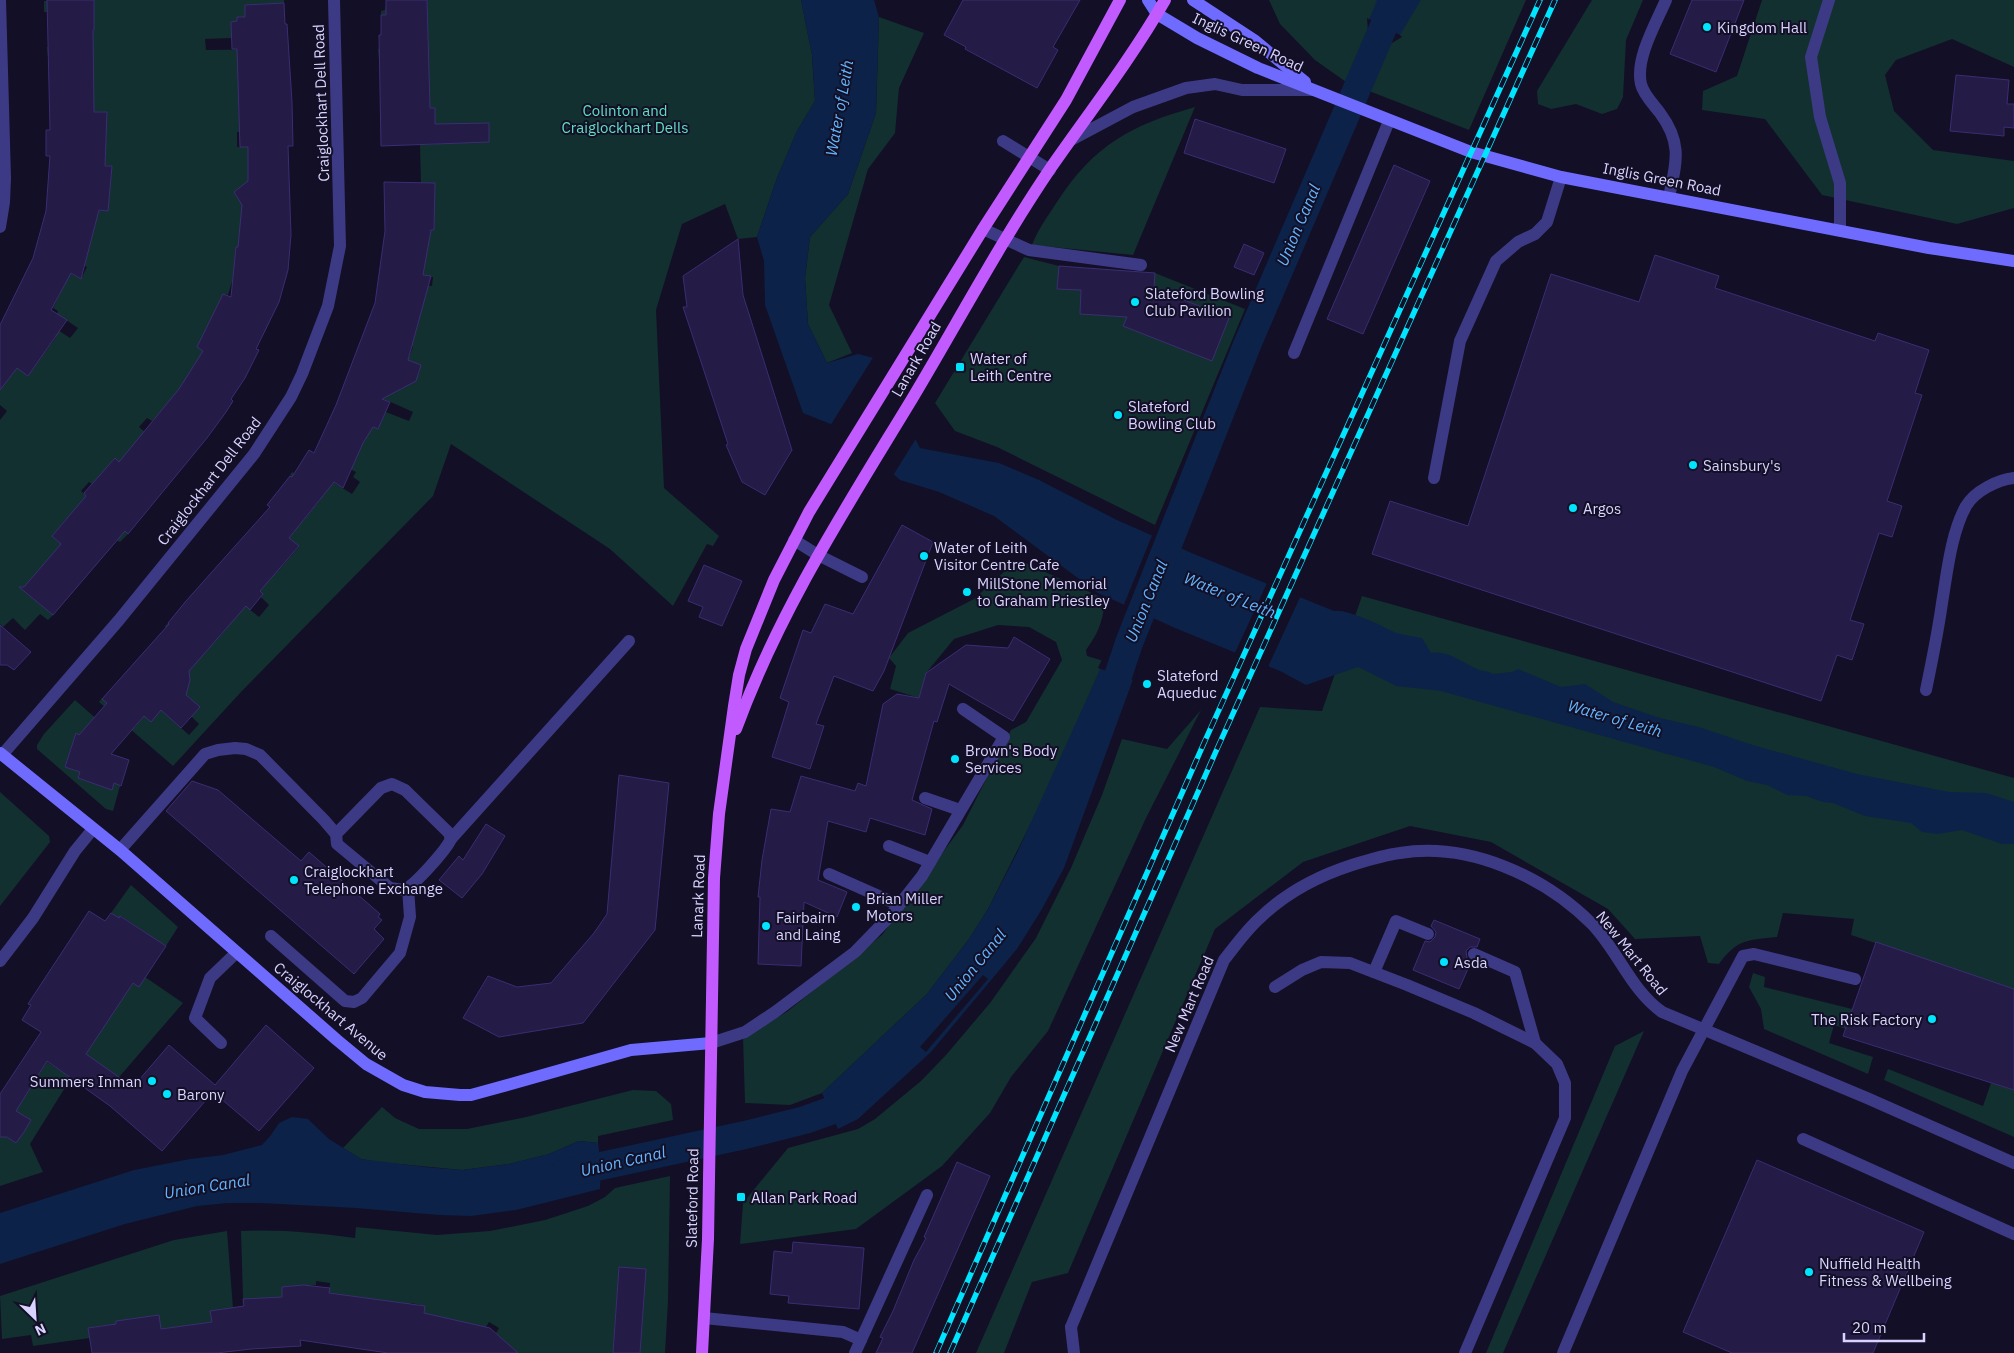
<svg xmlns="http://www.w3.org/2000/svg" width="2014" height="1353" font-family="'IBM Plex Sans',sans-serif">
<rect width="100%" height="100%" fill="#130f26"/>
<g fill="#12302f">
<polygon points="94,0 284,0 284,3 245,5 245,17 237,17 237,21 231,22 231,38 205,39 206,50 281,49 250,131 237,132 237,147 250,147 251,158 289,157 289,164 248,165 248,185 244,202 238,247 236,247 235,257 284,267 234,275 228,295 224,294 220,303 269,323 265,332 219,309 198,347 246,376 242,382 208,360 152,421 147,418 139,427 157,442 119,462 115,458 108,466 98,488 89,482 81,491 89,498 88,500 128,534 120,542 66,519 52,536 91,569 22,589 53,615 48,620 40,614 25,630 13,618 3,627 0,624 0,420 7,411 0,405 0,355 28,376 56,337 16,302 70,338 78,328 57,314 58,311 53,308 68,278 62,269 81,279 87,267 68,257 50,207 108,211 112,166 52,161 52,156 106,159 106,112 50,111 93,56 48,57 47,47 87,47 87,31 94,30 94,12 44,12 44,1"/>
<polygon points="427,0 801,0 812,55 815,101 797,131 777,178 757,237 738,239 725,204 682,224 656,310 664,488 719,536 713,546 707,544 673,606 610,549 451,444 433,496 241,692 173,766 99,702 102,698 135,727 144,716 161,710 189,735 199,724 191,716 199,707 169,679 187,685 189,683 190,677 179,668 165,626 168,623 204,654 227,628 191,597 243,604 259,617 269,605 235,571 271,566 278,571 299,547 281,532 297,528 320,500 290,475 292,472 309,483 317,472 352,494 360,482 353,477 356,472 348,468 371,426 378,429 386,412 409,421 413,412 348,383 416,380 420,370 417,364 408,360 413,347 366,334 409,325 417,328 422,308 379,279 432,286 433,277 420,275 385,228 434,230 435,183 421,183 420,145 453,143 435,124 435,108 400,110 430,99 429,80 379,59 378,49 428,49 428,29 420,14 381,15 381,11 385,10 386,5 427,4"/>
<polygon points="1269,0 1526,0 1469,130 1346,82 1315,60 1280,24"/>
<polygon points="1592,0 1643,0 1626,40 1623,97 1617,109 1602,114 1576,104 1551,109 1538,104 1537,91"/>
<polygon points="1762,0 2014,0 2014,67 1952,39 1896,60 1885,75 1894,111 1933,150 2014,161 2014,208 1957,224 1822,195 1765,119 1702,110 1703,91 1737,76"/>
<polygon points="879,17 924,33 899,88 895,133 868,169 829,305 852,353 827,363 808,324 805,278 810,237 848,194 876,113"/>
<path d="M1195,107l-62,148 -101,-10c6,-16 16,-29 25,-43 37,-57 74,-77 138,-95z"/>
<polygon points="1024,257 1059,266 1155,273 1245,309 1155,525 997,447 955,431 935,403"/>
<path d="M1021,561l84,38c-2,22 -6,33 -19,51l1,6 17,5 -59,134 -57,114 -19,30 -42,55 -105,99 -32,12 -45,-2 -2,-65 45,-27 94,-76 81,-110 48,-95 15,-8 36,-62 -6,-18 -27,-15 -31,-2 -44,14 -28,34 -7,25 -29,-9 6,-23 -7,-8 19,-25 66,-34 31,-28z"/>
<path d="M1362,596l652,182v211l-163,-54 3,-16 -71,-6 -6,24c-29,3 -40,2 -58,27l-11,-1 -8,-27 -65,3 -27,-30 -117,-67 -81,-16 -107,36 -88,67 -147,344 -36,9 -28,71h-28l284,-646 62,4z"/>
<polygon points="75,700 108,729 103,742 76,734 65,767 80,772 78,778 111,789 114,783 120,786 113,811 106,809 37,749 37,745 44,734"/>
<polygon points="1201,710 1146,818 1048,1031 1011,1077 990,1113 942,1166 856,1229 740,1244 743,1203 788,1148 858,1129 875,1119 921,1081 946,1055 990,1003 1036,938 1071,868 1102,795 1122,739 1167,749"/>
<polygon points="0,792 49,836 50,842 0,906"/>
<polygon points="131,885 178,927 166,946 121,916 119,918 111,913"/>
<polygon points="1753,973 1765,977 1764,987 1852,1009 1846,1029 1834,1025 1829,1043 1873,1057 1868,1074 1764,1029 1761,1009 1749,987"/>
<polygon points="145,977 183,1003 101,1098 65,1041 92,1002"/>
<polygon points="1644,1031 1503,1353 1486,1353 1615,1046"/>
<polygon points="47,1062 71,1078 30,1144 43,1172 0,1186 0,1135 1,1133 16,1143 31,1120 16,1111"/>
<polygon points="1888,1069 1983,1106 1991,1083 2014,1090 2014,1137 1884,1080"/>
<polygon points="633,1090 656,1091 671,1104 673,1120 598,1136 598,1143 579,1141 549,1154 509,1164 462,1170 378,1162 361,1159 343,1148 382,1107 395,1118 419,1129 467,1129 526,1117"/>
<path d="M670,1176l-2,126 -3,51h-25l5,-84 -26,-2 -6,86h-95l-30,-6 11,-19 -10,-6 -13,22 -53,-26 2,-12 -14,-3 -3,12 -22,-14 -57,-8 1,-10 -14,-2v4l-34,2 1,20 -40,-8 -2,-68c39,-2 76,2 114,7l1,-11 81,8 53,-4 55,-11 43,-14 17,-9 10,-9z"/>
<polygon points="227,1231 233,1308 211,1311 212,1322 118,1335 106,1325 88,1328 90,1338 33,1346 31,1335 2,1339 0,1296 174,1240"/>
</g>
<g fill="#0c2248">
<path d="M801,0h73l5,17 -3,96 -28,81 -38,43 -5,41 3,46 19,39 31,-9 16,4 46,90 79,15 40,17 78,40 77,34 140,57c10,-3 45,13 54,18 10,6 23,7 34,9l9,15c18,-3 31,10 46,16 6,3 11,1 16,5l19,-2 6,-3 43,18 24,-3 28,18 47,16 39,9 57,19 101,28 92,18 37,1 28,9v42h-12l-40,-14 -24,4 -16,-2 -11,-9 -46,-7 -32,-13 -10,-1 -17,-6 -19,-1 -20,-10 -20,-4 -33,-14 -273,-76 -45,-5 -38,-19 -52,18 -26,-14 -105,-43 -77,-35 -104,-77 -55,-24 -39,-12 -62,-53 -35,-14 -38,-108 -1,-44 -7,-24 20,-59 20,-47 18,-30 -3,-46z"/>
<polygon points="1377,0 1421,0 1400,35 1371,54 1369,20"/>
<polygon points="1104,661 1135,674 1064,868 1042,909 1017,949 931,1052 858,1119 838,1129 822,1093 927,994 969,939 988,909 1017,853"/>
<polygon points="292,1117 308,1119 329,1139 361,1159 425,1167 462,1170 509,1164 549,1154 579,1141 598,1143 601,1165 600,1189 516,1210 471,1216 439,1215 356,1208 260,1203 228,1203 197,1206 125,1224 0,1264 0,1213 134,1170 190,1159 223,1155 262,1145 271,1135 279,1123"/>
</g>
<g fill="#130f26">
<polygon points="1367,18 1400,35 1402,37 1370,56"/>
<polygon points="874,356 917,437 892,477 836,429 830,426"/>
<polygon points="1153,533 1180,545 1150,620 1123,607"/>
<polygon points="1268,581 1301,595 1267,669 1234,655"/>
<polygon points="1127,641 1131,642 1137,660 1136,681 1098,668 1102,659"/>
<polygon points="983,975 988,979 926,1052 920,1047"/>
</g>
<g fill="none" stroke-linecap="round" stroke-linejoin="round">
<g stroke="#0c2248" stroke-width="28">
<polyline points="1117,679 1129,643 1247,345 1395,0"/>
<polyline points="564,1174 745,1135 805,1120 830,1111 861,1089"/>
</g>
</g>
<g fill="#241b47" stroke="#3b2d73">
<polygon points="47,0 94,0 94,30 93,30 94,112 107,112 105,166 112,166 108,211 99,210 81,279 71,273 51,310 67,320 28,376 17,368 0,390 0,325 33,258 46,211 50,156 46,156 46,130 50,130"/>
<polygon points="386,0 427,0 430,108 435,108 435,124 489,123 489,142 381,146 379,35 381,35 381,15 386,15"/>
<polygon points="963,0 1080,0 1053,47 1058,50 1037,88 965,49 966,47 944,35"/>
<polygon points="1692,0 1744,0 1716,72 1670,54"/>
<polygon points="284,3 285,24 287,24 292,102 293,146 288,146 291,235 288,270 279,302 256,349 259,350 245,378 231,399 233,401 226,412 207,438 128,534 125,531 53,615 19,587 24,587 61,544 52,536 86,496 84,493 115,458 119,462 179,389 203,351 197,347 223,294 231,297 236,247 238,247 242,205 234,192 248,181 248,147 240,147 237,49 232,49 231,22 237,21 237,17 245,17 245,5"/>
<polygon points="1956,75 2009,80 2007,104 2014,104 2014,128 2004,127 2004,136 1950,131"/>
<polygon points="1195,119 1286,149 1274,183 1184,153"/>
<polygon points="1394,165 1430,181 1363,334 1327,319"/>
<polygon points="384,182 435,183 434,230 431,230 423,275 431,276 408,360 421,365 416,381 382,399 390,402 378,429 373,427 363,443 343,488 334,482 289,538 299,546 260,591 263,594 250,610 246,606 189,671 190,680 186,695 200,707 181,728 161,710 151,722 144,716 111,754 129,760 121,786 114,783 112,790 78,778 80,772 65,767 76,733 79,735 107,703 102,699 169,624 168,623 186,601 270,507 267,505 290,476 292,477 309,450 314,453 336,405 375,303 385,231"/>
<polygon points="738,239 743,295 792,450 765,495 742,482 726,445 728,444 683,307 687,307 683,276"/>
<polygon points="1244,244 1264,253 1254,275 1234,267"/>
<polygon points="1655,255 1719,276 1715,288 1875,341 1878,333 1929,350 1915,393 1922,395 1887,501 1902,506 1892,537 1879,533 1850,620 1864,624 1852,660 1837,655 1821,701 1372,554 1390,501 1468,526 1551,274 1639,302"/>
<polygon points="1059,266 1155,273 1154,288 1229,318 1212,361 1123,326 1127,317 1080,314 1081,290 1057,289"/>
<polygon points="902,525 933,542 884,671 873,691 834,676 816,724 824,726 810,769 772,757 789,702 780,698 803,630 811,633 825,604 853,614"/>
<polygon points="704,565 742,581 722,626 699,617 703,607 688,601"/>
<polygon points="0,625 31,652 14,670 7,665 0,665"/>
<polygon points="1014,637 1050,659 1013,721 949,684 937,722 934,721 912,800 932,809 925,835 870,818 866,832 828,821 818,880 847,892 837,917 804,902 801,966 758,964 760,897 758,897 762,860 771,809 790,812 801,776 855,791 858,783 866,786 883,704 897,694 919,698 926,673 966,645 1008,648"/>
<polygon points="619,775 669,783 655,930 583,1023 499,1037 463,1018 488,976 517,987 551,983 594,933 607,914"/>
<polygon points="192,781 218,790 301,861 309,852 380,914 378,917 382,920 374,929 384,939 354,974 166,811"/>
<polygon points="486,824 505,836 482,874 462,898 439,880 459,856 463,860"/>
<polygon points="89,911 105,921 111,913 119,918 120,916 166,946 139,987 133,983 86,1054 133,1087 169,1045 215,1085 266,1025 314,1068 259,1131 213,1092 162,1151 110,1106 47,1061 16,1111 31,1120 24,1132 16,1143 7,1137 0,1137 0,1094 41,1032 22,1020 31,1005 28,1004"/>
<polygon points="1434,920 1480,939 1477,947 1470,947 1466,951 1467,958 1471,962 1459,989 1413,970 1425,941 1430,942 1435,937 1436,932 1431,926"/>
<polygon points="1876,942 2014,989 2014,1090 1843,1036"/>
<polygon points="1757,1160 1924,1232 1873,1353 1732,1353 1683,1332"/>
<polygon points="957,1162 990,1176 912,1353 876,1353 883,1338 880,1337 893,1311 914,1260 926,1238 924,1237"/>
<polygon points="793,1242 864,1248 859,1309 788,1303 789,1296 770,1294 774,1251 792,1253"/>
<polygon points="619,1267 646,1269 640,1353 613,1353"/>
<polygon points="303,1285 330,1288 329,1293 425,1306 424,1313 490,1328 518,1353 388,1353 300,1340 301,1346 251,1349 217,1353 92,1353 88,1328 116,1324 116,1321 159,1315 161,1329 212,1322 210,1311 244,1306 243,1299 282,1297 282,1287"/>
</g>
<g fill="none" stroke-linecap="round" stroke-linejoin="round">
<g stroke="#3d3a85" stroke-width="12">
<polyline points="1003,141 1050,170"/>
<polyline points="983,229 1029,250 1141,265"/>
<polyline points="1294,353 1389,121"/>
<polyline points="1434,478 1460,341 1496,261 1518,242 1535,234 1547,222 1561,177"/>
<polyline points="794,540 818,555 862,577"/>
<path d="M1926,690c6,-29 12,-58 16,-87 5,-30 9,-70 24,-97 9,-15 31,-26 48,-28"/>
<polyline points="925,798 960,810"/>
<polyline points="336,834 381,788 392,784 405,790 449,833 451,839"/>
<polyline points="889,846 930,862"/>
<path d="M120,850l85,-96 13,-4 17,-2 11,1 14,6 64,65 12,14 1,10 53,44 14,2c11,-5 42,-40 47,-51l178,-198"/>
<polyline points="829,874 899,905"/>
<polyline points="271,936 345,1001 354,1002 362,998 400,953 410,917 408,888"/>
<polyline points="1474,954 1515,972 1535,1043"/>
<polyline points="1374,972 1396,921 1428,934"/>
<polyline points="1275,987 1302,970 1321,962 1350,963 1407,985 1474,1013 1535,1043 1557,1064 1565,1083 1565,1118 1465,1353"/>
<polyline points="221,1043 195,1018 210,978 236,953"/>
<polyline points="711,1043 745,1032 775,1012 855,952 892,914 922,876 1004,737 963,709"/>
<polyline points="1803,1139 2014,1234"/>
<polyline points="704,1318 843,1332 861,1340"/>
<polyline points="1071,1327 1074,1353"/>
<polyline points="855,1353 927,1195"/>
<polyline points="1563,1353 1682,1071 1743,956 1754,954 1855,979"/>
</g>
<g stroke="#3d3a85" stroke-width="12">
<path d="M1666,0c-10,23 -31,59 -25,84 2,10 13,21 19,29 23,31 16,50 9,84"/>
<polyline points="1829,0 1811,57 1820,117 1840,183 1840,230"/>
<polyline points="1071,140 1133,107 1186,88 1215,84 1242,90 1312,90"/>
<polyline points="0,227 4,202 5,178 0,0"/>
<polyline points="2,755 119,620 254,454 291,397 302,374 328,306 340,246 334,0"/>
<polyline points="0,961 33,918 75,851 93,829"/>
<path d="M1071,1327l153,-367c12,-15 23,-31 37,-43 26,-25 57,-41 91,-52 16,-5 32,-10 48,-12 69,-11 144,23 192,71 26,27 39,66 70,88l205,86 147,65"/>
</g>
<g stroke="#6f6bff" stroke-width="12">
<polyline points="1148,0 1157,14 1197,38 1258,68 1471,152 1561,177 1929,248 2014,261"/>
<polyline points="1193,0 1254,40 1305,82"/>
<polyline points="0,753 120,850 337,1040 366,1064 403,1085 425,1092 460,1095 471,1095 511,1084 631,1050 711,1043"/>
</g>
<g stroke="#c25bff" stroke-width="12">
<path d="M736,729c43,-118 111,-223 176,-330 46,-77 88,-156 138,-230 39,-56 81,-110 115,-169"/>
<polyline points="702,1353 708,1239 714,878 719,814 734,706 739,675 746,649 774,580 809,512 983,229 1066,100 1120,0"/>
</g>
<g stroke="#00e5ff" stroke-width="5.5">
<g id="rail">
<polyline points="936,1353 1204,743 1540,0"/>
<polyline points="950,1353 1217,749 1555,0"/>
</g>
</g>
<use href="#rail" stroke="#130f26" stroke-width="4" stroke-dasharray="11" stroke-linecap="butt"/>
</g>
<g fill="#00e5ff" stroke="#130f26" stroke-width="2">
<circle cx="1707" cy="27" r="5"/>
<circle cx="1135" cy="302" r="5"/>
<rect x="955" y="362" width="10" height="10" rx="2.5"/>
<circle cx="1118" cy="415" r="5"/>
<circle cx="1693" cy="465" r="5"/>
<circle cx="1573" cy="508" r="5"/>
<circle cx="924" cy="556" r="5"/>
<circle cx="967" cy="592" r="5"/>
<circle cx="1147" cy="684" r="5"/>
<circle cx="955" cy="759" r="5"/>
<circle cx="294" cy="880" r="5"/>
<circle cx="856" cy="907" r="5"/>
<circle cx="766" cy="926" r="5"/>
<circle cx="1444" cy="962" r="5"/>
<circle cx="1932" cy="1019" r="5"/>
<circle cx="152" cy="1081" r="5"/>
<circle cx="167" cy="1094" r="5"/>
<rect x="736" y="1192" width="10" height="10" rx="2.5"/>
<circle cx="1809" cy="1272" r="5"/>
</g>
<g text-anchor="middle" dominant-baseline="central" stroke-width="4" stroke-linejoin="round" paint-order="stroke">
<g font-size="15" fill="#d9d4ff" stroke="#130f26" text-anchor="start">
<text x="1717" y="27">Kingdom Hall</text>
<text x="1145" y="293">Slateford Bowling<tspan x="1145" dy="17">Club Pavilion</tspan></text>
<text x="970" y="358">Water of<tspan x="970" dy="17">Leith Centre</tspan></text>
<text x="1128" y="406">Slateford<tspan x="1128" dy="17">Bowling Club</tspan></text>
<text x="1703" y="465">Sainsbury's</text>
<text x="1583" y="508">Argos</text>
<text x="934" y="547">Water of Leith<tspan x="934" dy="17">Visitor Centre Cafe</tspan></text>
<text x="977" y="583">MillStone Memorial<tspan x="977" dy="17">to Graham Priestley</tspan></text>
<text x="1157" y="675">Slateford<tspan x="1157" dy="17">Aqueduc</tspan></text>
<text x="965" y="750">Brown's Body<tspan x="965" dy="17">Services</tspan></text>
<text x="304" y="871">Craiglockhart<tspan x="304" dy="17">Telephone Exchange</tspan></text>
<text x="866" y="898">Brian Miller<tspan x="866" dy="17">Motors</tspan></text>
<text x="776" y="917">Fairbairn<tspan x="776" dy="17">and Laing</tspan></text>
<text x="1454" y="962">Asda</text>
<text x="1922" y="1019" text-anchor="end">The Risk Factory</text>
<text x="142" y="1081" text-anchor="end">Summers Inman</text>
<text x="177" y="1094">Barony</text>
<text x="751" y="1197">Allan Park Road</text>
<text x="1819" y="1263">Nuffield Health<tspan x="1819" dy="17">Fitness &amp; Wellbeing</tspan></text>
</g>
<g font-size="15" fill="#d9d4ff" stroke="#130f26">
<text transform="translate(1248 42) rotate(25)">Inglis Green Road</text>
<text transform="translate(321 103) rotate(-92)">Craiglockhart Dell Road</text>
<text transform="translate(1662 179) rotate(11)">Inglis Green Road</text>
<text transform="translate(916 359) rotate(-60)">Lanark Road</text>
<text transform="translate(209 481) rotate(-52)">Craiglockhart Dell Road</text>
<text transform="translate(698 896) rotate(-88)">Lanark Road</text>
<text transform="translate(1632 953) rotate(51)">New Mart Road</text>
<text transform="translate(1189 1004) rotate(-67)">New Mart Road</text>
<text transform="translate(331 1011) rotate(40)">Craiglockhart Avenue</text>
<text transform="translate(692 1198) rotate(-89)">Slateford Road</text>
</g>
<g font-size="15" fill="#5fe0c0" stroke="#130f26">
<text x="625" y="110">Colinton and<tspan x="625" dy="17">Craiglockhart Dells</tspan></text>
</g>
<g font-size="16" font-style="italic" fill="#62b6ff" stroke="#130f26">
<text transform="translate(839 108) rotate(-80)">Water of Leith</text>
<text transform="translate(1298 225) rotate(-67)">Union Canal</text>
<text transform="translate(1230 595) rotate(22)">Water of Leith</text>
<text transform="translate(1146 601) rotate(-68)">Union Canal</text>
<text transform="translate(1615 718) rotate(16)">Water of Leith</text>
<text transform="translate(975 965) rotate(-51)">Union Canal</text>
<text transform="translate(623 1161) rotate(-13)">Union Canal</text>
<text transform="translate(207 1186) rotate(-9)">Union Canal</text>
</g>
</g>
<g transform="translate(35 1318) rotate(155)" stroke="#130f26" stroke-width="4" paint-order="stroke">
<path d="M0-4L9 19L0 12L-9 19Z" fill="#d9d4ff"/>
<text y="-8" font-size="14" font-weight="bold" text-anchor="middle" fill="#d9d4ff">N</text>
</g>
<path d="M1844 1333v8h80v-8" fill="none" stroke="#d9d4ff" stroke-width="2.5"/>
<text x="1852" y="1333" font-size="15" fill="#d9d4ff" stroke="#130f26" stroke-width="4" paint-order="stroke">20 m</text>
</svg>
